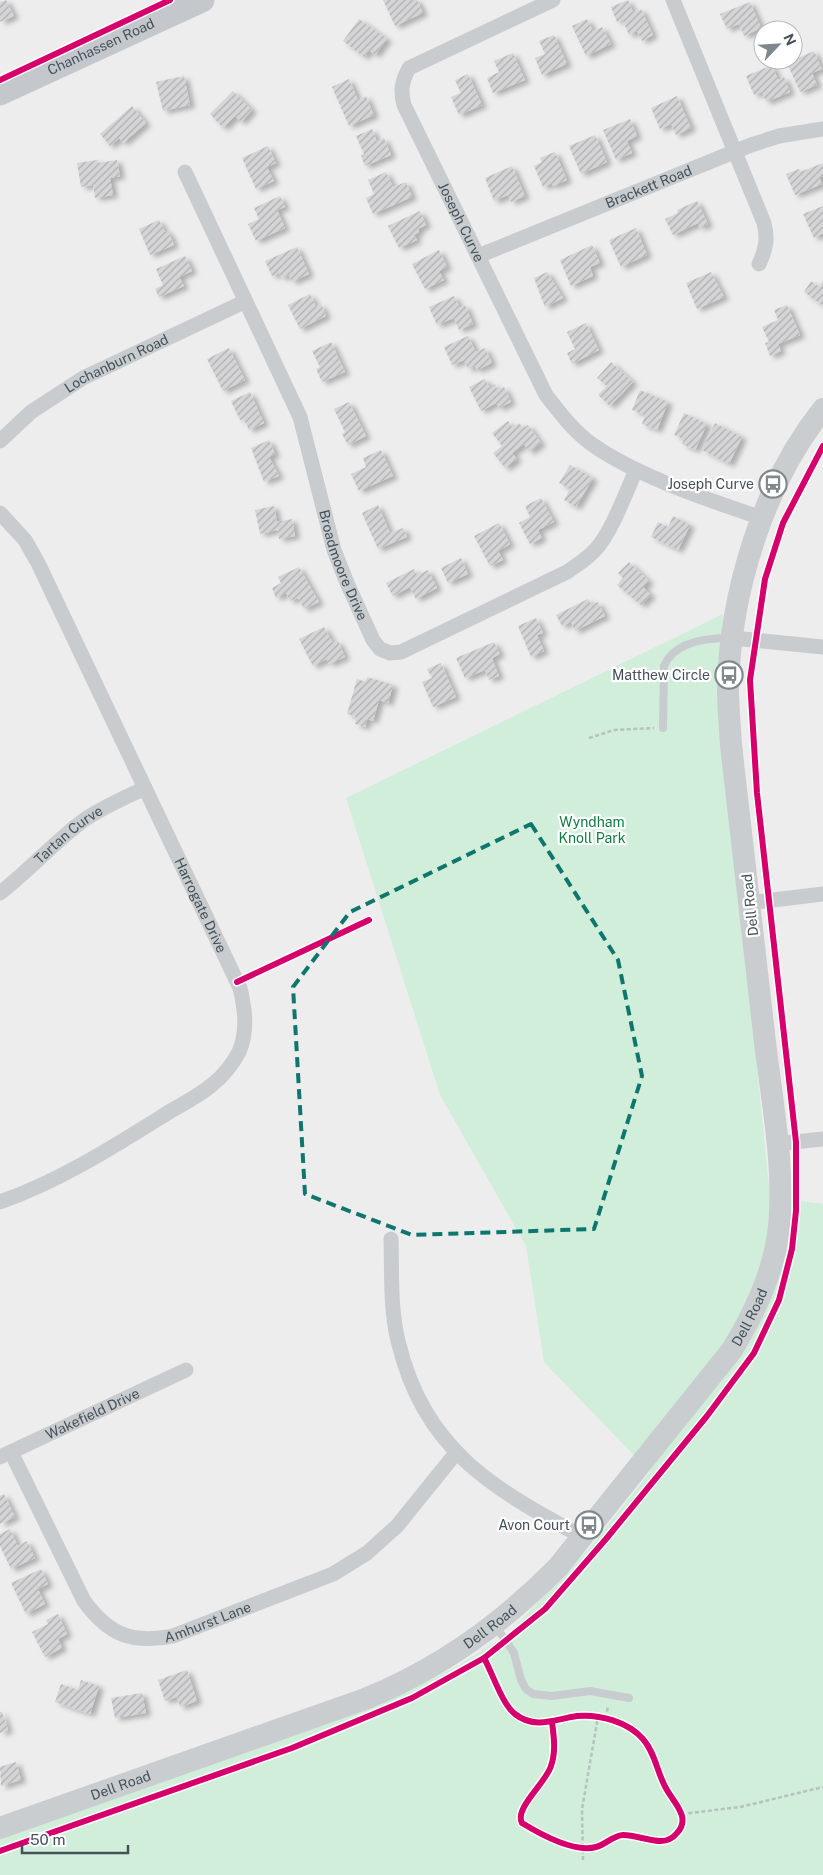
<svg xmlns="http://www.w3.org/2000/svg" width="823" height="1875" font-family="'Public Sans',sans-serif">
<defs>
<pattern id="building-hatch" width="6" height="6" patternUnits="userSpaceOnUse" patternTransform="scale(1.25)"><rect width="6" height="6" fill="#d5d5d7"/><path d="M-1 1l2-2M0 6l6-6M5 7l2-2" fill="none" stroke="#aeafb1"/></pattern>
<filter id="shadow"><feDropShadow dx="5" dy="3" stdDeviation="2.5" flood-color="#0004"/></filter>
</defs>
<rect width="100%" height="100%" fill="#eeeded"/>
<polygon fill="#d0eeda" points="723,614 719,684 770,1197 823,1204 823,1875 0,1875 0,1839 349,1715 405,1693 459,1665 508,1634 592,1545 650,1472 544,1362 526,1246 440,1095 346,798"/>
<g fill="url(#building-hatch)" filter="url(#shadow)">
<polygon points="6,0 14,16 0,22 0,2"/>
<polygon points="383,0 417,0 423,13 395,26"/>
<polygon points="628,0 633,12 641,9 653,35 642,41 637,31 629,35 622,19 617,22 611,7"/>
<polygon points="750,2 761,28 744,36 739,24 727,29 720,14"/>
<polygon points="359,19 387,39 375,55 369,50 364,57 343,41"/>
<polygon points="587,19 593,31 602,27 611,44 586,56 572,26"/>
<polygon points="554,35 567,64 542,75 535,58 545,54 539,41"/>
<polygon points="814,51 822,69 812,73 817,85 800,92 787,63"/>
<polygon points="513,53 525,80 493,93 487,78 499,72 494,61"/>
<polygon points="772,65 778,80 784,77 790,92 766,102 762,92 754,95 746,76"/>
<polygon points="468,74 482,105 459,115 451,97 461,93 455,80"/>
<polygon points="184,76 190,105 163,111 156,82"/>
<polygon points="349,79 358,100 366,96 374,115 349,126 332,87"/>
<polygon points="233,91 252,110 241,122 235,116 223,128 210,114"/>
<polygon points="677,96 691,128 676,135 671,124 660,129 651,108"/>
<polygon points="132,106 146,123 123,143 119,138 110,146 100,134"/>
<polygon points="630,119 637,136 627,141 632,153 616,160 603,130"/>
<polygon points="372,129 377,142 384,138 391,155 365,166 361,156 364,154 356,136"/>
<polygon points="595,135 607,162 581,174 569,146"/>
<polygon points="268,146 276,163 267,167 274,181 256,189 242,158"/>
<polygon points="555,152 567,180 553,186 552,183 543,187 534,166 542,162 540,158"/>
<polygon points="98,160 98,163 117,160 120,176 110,178 113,195 95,198 93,185 81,187 77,163"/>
<polygon points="823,163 823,176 819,177 822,184 795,195 786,174 799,169 800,172"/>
<polygon points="512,166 525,196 511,202 508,195 494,201 485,178"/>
<polygon points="386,172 393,187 406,182 412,197 373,214 366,198 374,194 368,180"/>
<polygon points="280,196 285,207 277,210 285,228 256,241 248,224 259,219 254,208"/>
<polygon points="697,201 708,224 700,228 698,223 673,235 665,219 678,213 677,210"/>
<polygon points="823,206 823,233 814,238 803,214"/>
<polygon points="420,211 426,225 418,229 419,232 414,235 417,240 399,248 388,226"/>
<polygon points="159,220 165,232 168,231 174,245 150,255 139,229"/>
<polygon points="636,228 647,255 621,267 609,240"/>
<polygon points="592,245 600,263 590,267 593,276 571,286 560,260"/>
<polygon points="297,247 309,274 292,282 289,275 282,278 279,273 272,276 265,261"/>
<polygon points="439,250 447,267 439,271 444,280 425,289 412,264"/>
<polygon points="185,256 192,271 179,277 184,286 159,297 155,289 163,285 156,269"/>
<polygon points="547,272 563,298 545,307 534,278"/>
<polygon points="711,272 724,297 697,309 686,283"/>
<polygon points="811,281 819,287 823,281 823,306 804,292"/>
<polygon points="310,294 316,307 321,304 326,316 300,329 288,305"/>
<polygon points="454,296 460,308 465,305 473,324 459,330 454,318 437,325 429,307"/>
<polygon points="787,305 800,335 778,344 781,351 770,356 765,343 769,342 762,327 778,320 774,310"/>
<polygon points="586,323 599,350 572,364 567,353 575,349 567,332"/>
<polygon points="468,336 476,352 485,348 492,363 477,370 475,366 468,369 464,360 452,365 444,347"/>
<polygon points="331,342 345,372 322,382 316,369 320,367 312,351"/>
<polygon points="229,348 245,380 223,391 207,359"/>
<polygon points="611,362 633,382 610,406 598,395 607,386 597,378"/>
<polygon points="485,379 489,387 495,384 498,390 504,387 511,402 499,408 496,403 481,411 469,387"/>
<polygon points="640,390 668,402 657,430 642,424 645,415 632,410"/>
<polygon points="250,392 264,423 249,430 244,419 240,420 231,401"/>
<polygon points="349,402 366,436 348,445 342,434 345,432 334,409"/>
<polygon points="684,413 707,424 695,450 682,444 684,439 674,435"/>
<polygon points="508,421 513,428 519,423 523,428 528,425 541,443 529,452 524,444 512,453 517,459 505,468 493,453 502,446 492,433"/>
<polygon points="715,423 742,437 729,464 702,450"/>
<polygon points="269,440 275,454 269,457 279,476 264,482 251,448"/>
<polygon points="381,450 393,476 359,491 351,474 366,467 363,458"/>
<polygon points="570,465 593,478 576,507 564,500 570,489 559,483"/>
<polygon points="541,498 554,522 538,530 542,538 530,544 519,523 530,517 525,506"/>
<polygon points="378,505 390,533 403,528 407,537 378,549 362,513"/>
<polygon points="274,506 277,522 292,519 295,536 279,539 277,530 260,534 255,510"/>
<polygon points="673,516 690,525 678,550 651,537 658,522 668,527"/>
<polygon points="499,523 510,544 498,551 503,560 490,566 474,536"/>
<polygon points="461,558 468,574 448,583 441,568"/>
<polygon points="629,562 649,581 643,587 651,595 641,605 617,585 623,578 618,573"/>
<polygon points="299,567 319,602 304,609 298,598 290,601 286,593 276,598 272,588 281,583 278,577"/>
<polygon points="414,569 417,575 428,570 437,588 416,599 410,587 393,596 386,583"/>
<polygon points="588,599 592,605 598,602 605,616 575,631 571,622 562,626 556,615"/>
<polygon points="536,618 543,633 537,635 544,651 531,657 518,626"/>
<polygon points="324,627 333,643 338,641 345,657 329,664 327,659 313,666 299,639"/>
<polygon points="494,642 500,654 492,658 499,676 489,680 485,670 465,678 456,658"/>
<polygon points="441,663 456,697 433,707 422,682 432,678 427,669"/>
<polygon points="367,677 393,685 388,703 379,700 373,721 367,719 365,727 355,724 357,717 347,714 357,679 366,682"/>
<polygon points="4,1494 15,1517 0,1524 0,1496"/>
<polygon points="10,1529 18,1546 27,1541 35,1558 11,1569 0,1546 0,1534"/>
<polygon points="41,1569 48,1584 38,1589 45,1604 26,1614 11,1583"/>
<polygon points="58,1614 67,1634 58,1639 62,1648 45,1657 32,1632 48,1624 46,1620"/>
<polygon points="187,1670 197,1701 180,1707 177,1697 165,1701 158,1680"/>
<polygon points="81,1680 99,1686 90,1714 55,1702 61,1684 78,1690"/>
<polygon points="142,1693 146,1713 115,1718 111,1698"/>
<polygon points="0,1712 2,1712 8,1730 0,1733"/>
<polygon points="16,1762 21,1780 1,1786 0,1767"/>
</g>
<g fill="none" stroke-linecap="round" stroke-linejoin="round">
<g stroke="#b6c2be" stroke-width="2.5" stroke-dasharray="4 2.5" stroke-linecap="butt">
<polyline points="589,738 614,730 654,728"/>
<path d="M484,1658c9,16 18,46 31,56 20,16 41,5 62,2 23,-2 51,6 66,23 13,15 14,35 24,51 8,14 24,28 10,43 -4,5 -10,8 -16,8 -13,0 -25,-6 -38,-6 -9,0 -18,10 -27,12 -22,6 -56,-13 -74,-24 -8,-15 24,-40 29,-57 5,-14 3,-29 1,-44"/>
<polyline points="606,1718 608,1705"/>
<polyline points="682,1814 740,1807 823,1787"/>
<polyline points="583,1860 582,1809 598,1717"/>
</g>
<g stroke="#c9ccce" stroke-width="8">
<path d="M663,728l1,-62c10,-24 42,-28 65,-28"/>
<polyline points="495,1625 514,1653 521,1680 526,1689 533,1694 552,1696 590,1691 629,1698"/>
</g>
<g stroke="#c9ccce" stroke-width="15">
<path id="s1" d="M553,0l-144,68c-7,13 -9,22 -5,37l142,290c14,18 28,37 47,50 44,31 118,56 169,73"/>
<path d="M673,0l91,223c4,16 2,26 -5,41"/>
<path id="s2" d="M185,172l115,245 34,133 13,33 26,57 7,9 10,4 11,-1 166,-80c10,-7 20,-13 28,-22 16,-16 31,-58 41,-80"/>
<path id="s3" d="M478,256l273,-111 28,-9 44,-7"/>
<path id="s4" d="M0,441l31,-29 52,-34 161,-76"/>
<path id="s5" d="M0,513l25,27 13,23 202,425c5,21 8,43 -1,64 -6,11 -16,24 -26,32 -15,13 -35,22 -52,33 -51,32 -104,65 -161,85"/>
<polyline points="733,638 823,647"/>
<path id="s6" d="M0,893c29,-22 54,-51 84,-73 19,-13 40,-22 61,-32"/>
<polyline points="749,903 823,894"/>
<polyline points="776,1144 823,1139"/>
<path d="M391,1239c1,33 -1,69 7,102 26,108 93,147 185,196"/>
<path id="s7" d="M11,1452l73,149c25,34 48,43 89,35l160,-62 34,-21 30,-27 59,-73"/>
<path id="s8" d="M0,1457l186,-87"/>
</g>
<path stroke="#c9cdcf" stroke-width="22" id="s9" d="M0,1828l365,-129c74,-30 137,-75 193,-132l174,-217c23,-38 42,-78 47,-123 6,-59 -7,-125 -14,-185 -11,-99 -22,-198 -34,-297 -1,-19 -3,-38 -3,-57 2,-95 35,-204 95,-279"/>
<path stroke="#c4c8cc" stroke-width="25" id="s10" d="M0,93l202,-93"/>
<g stroke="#fff" stroke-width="9">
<g id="cycleway">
<polyline points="0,80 170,0"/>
<polyline points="237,982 369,920"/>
<path d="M484,1658c9,16 18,46 31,56 20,16 41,5 62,2 23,-2 51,6 66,23 13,15 14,35 24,51 8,14 24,28 10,43 -4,5 -10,8 -16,8 -13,0 -25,-6 -38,-6 -9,0 -18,10 -27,12 -22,6 -56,-13 -74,-24 -8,-15 24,-40 29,-57 5,-14 3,-29 1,-44"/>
<polyline points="0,1851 292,1748 412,1698 484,1658 545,1609 606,1539 707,1416 754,1353 779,1300 792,1249 796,1211 796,1142 757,793 750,680 765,579 783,523 823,446"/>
</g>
</g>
<use href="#cycleway" stroke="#d6006c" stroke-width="6"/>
</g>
<path fill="none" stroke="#0f766e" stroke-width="4" stroke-dasharray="10 6" stroke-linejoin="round" d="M531,824l87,136 24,116 -48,153 -182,6 -107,-41 -12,-207 57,-75z"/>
<defs>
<g id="bus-ring" transform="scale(1.4375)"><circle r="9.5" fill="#fff" stroke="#80888d" stroke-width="1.5"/><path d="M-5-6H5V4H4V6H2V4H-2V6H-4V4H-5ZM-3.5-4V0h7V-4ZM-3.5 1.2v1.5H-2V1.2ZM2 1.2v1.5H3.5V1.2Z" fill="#80888d"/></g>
</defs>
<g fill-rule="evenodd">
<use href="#bus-ring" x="773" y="484"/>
<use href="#bus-ring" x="729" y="675"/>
<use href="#bus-ring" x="589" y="1525"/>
</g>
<g text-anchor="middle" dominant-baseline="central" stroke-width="4.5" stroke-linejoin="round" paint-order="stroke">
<g font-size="14" fill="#44515a" stroke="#fff">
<text stroke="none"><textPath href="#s10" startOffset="111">Chanhassen Road</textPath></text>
<text stroke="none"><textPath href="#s3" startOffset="184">Brackett Road</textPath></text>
<text stroke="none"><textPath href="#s1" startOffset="328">Joseph Curve</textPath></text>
<text stroke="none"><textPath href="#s4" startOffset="141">Lochanburn Road</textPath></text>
<text stroke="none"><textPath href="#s2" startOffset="425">Broadmoore Drive</textPath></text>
<text stroke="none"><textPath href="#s6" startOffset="90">Tartan Curve</textPath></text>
<text stroke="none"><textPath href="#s5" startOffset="442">Harrogate Drive</textPath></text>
<text transform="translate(750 905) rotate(-96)">Dell Road</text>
<text stroke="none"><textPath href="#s9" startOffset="938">Dell Road</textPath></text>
<text stroke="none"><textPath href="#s8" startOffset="102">Wakefield Drive</textPath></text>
<text stroke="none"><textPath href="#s7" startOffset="306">Amhurst Lane</textPath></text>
<text stroke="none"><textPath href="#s9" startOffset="532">Dell Road</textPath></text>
<text stroke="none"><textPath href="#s9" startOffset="128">Dell Road</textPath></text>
</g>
<g font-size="14" fill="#44515a" stroke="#fff" text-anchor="end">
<text x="754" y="484">Joseph Curve</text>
<text x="710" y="675">Matthew Circle</text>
<text x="570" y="1525">Avon Court</text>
</g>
<g font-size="14" fill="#137c42" stroke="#fff">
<text x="592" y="822">Wyndham<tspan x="592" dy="16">Knoll Park</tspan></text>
</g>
</g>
<g transform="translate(778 45) rotate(65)"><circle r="24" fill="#ffffff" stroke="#b4b9bd"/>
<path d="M0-4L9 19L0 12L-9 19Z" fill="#80888d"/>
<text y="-8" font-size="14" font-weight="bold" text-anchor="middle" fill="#44515a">N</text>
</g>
<path d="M22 1845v8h106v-8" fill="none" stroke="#44515a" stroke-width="2.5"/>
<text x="30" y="1845" font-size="15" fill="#44515a" stroke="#ffffff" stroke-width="4" paint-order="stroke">50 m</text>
</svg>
